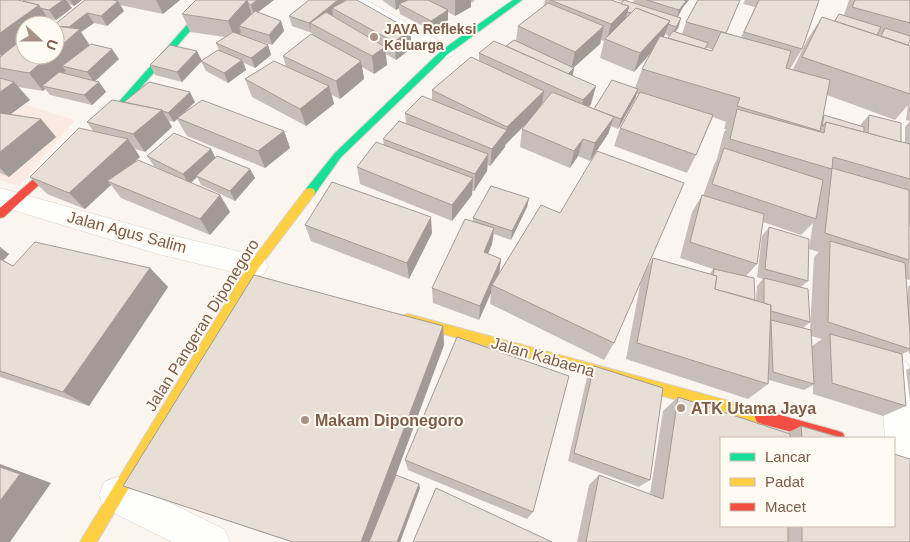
<svg xmlns="http://www.w3.org/2000/svg" width="910" height="542" font-family="Arial,sans-serif">
<rect width="100%" height="100%" fill="#faf5ee"/>
<polygon fill="#faeae2" points="0,97 75,120 19,186 0,180"/>
<g fill="none" stroke-linecap="round" stroke-linejoin="round">
<g stroke="#d9d2ca" stroke-width="1">
<g id="street">
<polygon points="344,0 366,0 452,48 455,52 452,56 445,58 438,56 347,4"/>
<polygon points="0,188 158,232 254,255 264,258 268,266 264,274 254,277 158,254 0,206"/>
<polygon points="896,358 907,363 910,369 910,470 903,473 894,469 894,438 885,438 880,373 885,363"/>
<polygon points="117,477 224,529 230,542 172,542 104,508 99,495 104,482"/>
</g>
</g>
<g stroke="#dad2ca" stroke-width="2">
<g id="fast">
<polygon points="209,0 217,0 123,108 100,131 94,131 94,127 117,104"/>
<polygon points="513,0 522,0 448,54 341,157 314,195 306,195 305,192 306,189 335,153 442,50"/>
</g>
</g>
<g stroke="#dad2ca" stroke-width="2">
<g id="slow">
<polygon points="310,188 314,189 315,192 314,195 258,269 97,542 80,542 250,263 306,189"/>
<polygon points="408,314 762,410 767,412 769,417 767,422 762,424 408,324 404,323 402,319 404,315"/>
</g>
</g>
<g stroke="#dad2ca" stroke-width="2">
<g id="jam">
<polygon points="63,155 66,156 68,158 66,160 4,217 0,218 0,208 60,156"/>
<polygon points="762,410 838,431 843,433 845,438 814,438 762,424 757,422 755,417 757,412"/>
</g>
</g>
<use href="#street" fill="#fefefc" fill-rule="evenodd"/>
<use href="#fast" fill="#16e098" fill-rule="evenodd"/>
<use href="#slow" fill="#ffcf43" fill-rule="evenodd"/>
<use href="#jam" fill="#f24e42" fill-rule="evenodd"/>
</g>
<g fill="#c7bfb7" fill-rule="evenodd">
<polygon points="0,0 23,1 25,0 24,0 82,0 74,6 69,4 72,8 56,20 47,18 51,23 25,55 55,25 85,0 180,0 163,14 120,5 124,11 107,26 94,23 81,32 90,45 119,59 95,81 99,82 106,92 92,105 50,95 45,89 43,91 18,87 30,100 10,114 41,119 56,137 9,177 0,173"/>
<polygon points="196,0 274,0 258,12 281,21 284,31 272,45 251,39 268,45 271,55 255,68 244,63 246,70 228,83 206,71 201,61 182,82 155,75 150,65 202,61 219,50 216,43 225,37 190,32 182,14"/>
<polygon points="309,0 410,30 412,48 396,60 386,54 387,65 374,74 362,67 364,79 340,99 332,95 334,104 306,126 252,97 245,79 286,67 283,56 312,34 312,33 292,26 289,16"/>
<polygon points="382,0 475,0 472,3 471,2 471,7 455,16 448,12 448,20 432,31 400,14 399,8 396,10"/>
<path d="M545,0h66l10,4 2,-2 -6,-2h11l-1,1 6,2 1,-3h55l-6,7 -5,10 3,1 -3,10 -3,4 7,2 4,-12 11,-21 29,32 15,4 14,-30 -12,-3 2,-4h74l-17,49 -12,20h3l14,-29 15,-23 12,4 5,-7 5,1 5,-15h61v36l-2,9 2,1v75l-4,-1 2,-15 -13,15 -68,-25 -5,23 2,-3 37,11v-2l8,-9 32,27 4,1v-16l5,-6v106l-1,-1 1,54 -4,-1 2,30v-22l2,-2v69h-1v-3l-7,3 4,52 -23,10 -70,-22v-9l-9,5 -35,-10 -1,4 -20,15 -122,-40 15,-79 -27,63 -10,17 -114,-56 1,-11 -12,27 -46,-17 -1,-15 41,-66v-4l56,-20 -2,9 -16,33 -17,-6 -2,10 -4,10 13,5 -2,14 145,1 9,-16 57,16 3,-5 -33,-11 12,-46 10,-17 1,1 11,-31 3,-6 7,-27 2,-3h-2l2,-7 -13,-5 -17,38 -9,18 -73,-27 6,-18 19,-34h-2l-2,5 -17,30 -7,-3 -3,8 -18,27 -12,-5 -8,12 -50,-21 2,-18 7,-9 -24,25v2l-15,19 -2,-1 -1,6 -13,20h-2v4l-20,26 -92,-37 -3,-17 27,-22 -1,-6 23,-15 -1,-11 27,-13v-10l47,-29v-8l27,-7 10,-5 2,-15 26,-20zM665,34l4,2 -1,2 -4,-1zM601,40l3,1 -4,17 34,14 17,-20 -9,17 -7,19 -41,21 -5,-2 2,-3 -18,-28 1,-8h-1l27,-24zM706,48l6,1v2l-6,-2zM763,222l38,13 12,-12 -4,26 10,3 -5,5 -4,73 -7,-2 7,-6 -9,-35 7,-6 -39,-54 -7,9 -5,41 6,2 -6,7 -1,15 -1,-1 -9,-24 11,-12zM811,336l11,3 -10,7z"/>
<polygon points="124,102 195,102 183,114 284,131 290,148 265,168 187,136 177,119 174,122 169,121 172,127 145,152 135,149 140,157 135,161 170,174 154,166 147,156 211,149 215,157 250,169 255,178 235,201 201,185 197,177 191,183 220,195 230,212 210,235 121,198 111,185 85,209 47,194 30,177 93,131 87,122"/>
<polygon points="305,225 432,233 409,279 311,241"/>
<polygon points="0,247 9,254 3,261 13,266 150,268 168,287 89,406 0,377"/>
<polygon points="443,326 444,345 396,475 420,488 400,542 291,542 123,486"/>
<polygon points="594,366 650,480 639,487 568,461 587,377"/>
<polygon points="910,368 910,401 906,370"/>
<polygon points="678,397 787,433 801,426 842,438 721,438 721,526 894,526 910,542 577,542 589,485 599,475 650,494 663,411"/>
<polygon points="405,460 533,512 527,519 408,470"/>
</g>
<g fill="#a29b95">
<polygon points="63,0 66,0 72,8 56,20 49,10"/>
<polygon points="70,0 82,0 74,6"/>
<polygon points="156,0 180,0 163,14"/>
<polygon points="247,0 253,18 239,26 241,32 235,39 228,21"/>
<polygon points="257,0 274,0 254,15 251,5"/>
<polygon points="338,0 346,0 332,8 333,15 318,28 310,23 311,33 309,23"/>
<polygon points="395,0 408,0 399,4 399,8 396,10"/>
<polygon points="455,0 471,0 471,7 455,16"/>
<polygon points="685,0 689,0 683,7 676,20 679,10"/>
<polygon points="118,1 124,11 107,26 101,16"/>
<polygon points="39,5 51,23 49,25 25,25 25,43 4,59 0,54 0,33"/>
<polygon points="629,6 624,24 607,40 611,24"/>
<polygon points="448,10 448,20 432,31 431,21"/>
<polygon points="87,13 94,23 81,32 91,48 62,66 66,71 48,87 42,86 45,89 43,91 29,73 50,55 55,55 55,51 74,35 69,27"/>
<polygon points="681,18 678,28 672,37 676,27"/>
<polygon points="281,21 284,31 272,45 269,35"/>
<polygon points="670,21 663,39 634,72 640,53"/>
<polygon points="604,26 600,44 571,70 575,52"/>
<polygon points="410,30 412,48 396,60 394,42"/>
<polygon points="268,45 271,55 255,68 251,58"/>
<polygon points="385,47 387,65 374,74 372,56"/>
<polygon points="112,49 119,59 94,82 87,72"/>
<polygon points="197,51 202,61 182,82 177,72"/>
<polygon points="242,60 246,70 228,83 224,73"/>
<polygon points="361,61 364,79 340,99 336,81"/>
<polygon points="574,68 572,78 564,78"/>
<polygon points="14,82 30,100 0,122 0,92"/>
<polygon points="99,82 106,92 92,105 84,95"/>
<polygon points="329,86 334,104 306,126 300,109"/>
<polygon points="596,86 591,104 579,118 583,100"/>
<polygon points="638,89 635,99 618,129 621,119"/>
<polygon points="544,91 541,109 505,145 507,127"/>
<polygon points="190,92 195,102 178,118 177,118 177,119 174,122 168,113"/>
<polygon points="162,110 172,127 145,152 133,134"/>
<polygon points="614,117 608,134 590,161 595,143"/>
<polygon points="41,119 56,137 9,177 0,168 0,152"/>
<polygon points="507,130 505,147 490,166 492,149"/>
<polygon points="284,131 290,148 265,168 258,151"/>
<polygon points="128,139 140,157 112,183 107,181 111,185 85,209 69,193"/>
<polygon points="583,139 578,156 570,168 574,151"/>
<polygon points="211,149 216,159 196,176 197,177 189,184 183,174"/>
<polygon points="488,154 487,171 474,191 475,174"/>
<polygon points="250,169 255,178 235,201 230,191"/>
<polygon points="473,178 472,195 452,221 452,205"/>
<polygon points="220,195 230,212 210,235 200,219"/>
<polygon points="529,198 527,207 511,240 512,231"/>
<polygon points="431,217 432,233 409,279 407,263"/>
<polygon points="494,228 492,244 482,268 484,252"/>
<polygon points="0,247 9,254 0,264"/>
<polygon points="501,259 499,275 492,285 491,293 479,320 480,306"/>
<polygon points="150,268 168,287 89,406 63,392"/>
<polygon points="443,326 444,345 371,542 361,542"/>
<polygon points="0,464 51,483 10,542 0,542"/>
<polygon points="419,484 420,488 400,542 397,542"/>
</g>
<g fill="#e7ded5" stroke="#a29b95">
<polygon points="0,0 18,0 39,5 0,33"/>
<polygon points="25,0 63,0 49,10 40,8 39,5 23,1"/>
<polygon points="85,0 113,0 118,1 101,16 87,13 69,27 55,26 54,25"/>
<polygon points="196,0 247,0 228,21 182,14"/>
<polygon points="247,0 257,0 251,5 248,3"/>
<polygon points="309,0 338,0 309,23 289,16"/>
<polygon points="347,0 357,0 410,30 394,42 332,8"/>
<polygon points="408,0 428,0 448,10 431,21 399,4"/>
<polygon points="550,0 611,0 629,6 611,24"/>
<polygon points="624,0 681,18 676,27 668,24 670,21 636,8 631,13 627,12 629,6 621,4"/>
<polygon points="647,0 684,0 686,1 679,10"/>
<polygon points="698,0 740,0 726,33 686,22"/>
<polygon points="759,0 819,0 802,49 744,32"/>
<polygon points="855,0 910,0 910,23 852,7"/>
<polygon points="548,3 604,26 575,52 518,26"/>
<polygon points="636,8 670,21 640,53 605,39"/>
<polygon points="255,11 281,21 269,35 239,26"/>
<polygon points="326,12 385,47 372,56 310,23"/>
<polygon points="839,14 881,27 877,35 835,21"/>
<polygon points="822,17 910,46 910,94 802,57"/>
<polygon points="42,24 51,25 40,25"/>
<polygon points="55,26 80,29 55,51"/>
<polygon points="885,28 910,36 910,41 908,45 881,36"/>
<polygon points="673,31 708,43 705,49 668,38"/>
<polygon points="233,32 268,45 251,58 216,43"/>
<polygon points="721,32 791,51 786,68 830,80 820,131 737,106 740,98 642,69 660,36 712,51"/>
<polygon points="311,34 361,61 336,81 283,56"/>
<polygon points="25,37 25,55 50,55 29,73 0,68 0,57"/>
<polygon points="514,40 574,68 568,74 506,46"/>
<polygon points="494,41 596,86 583,100 479,53"/>
<polygon points="91,44 112,49 87,72 62,66"/>
<polygon points="170,45 197,51 177,72 150,65"/>
<polygon points="218,50 242,60 224,73 201,61"/>
<polygon points="471,57 544,91 507,127 432,90"/>
<polygon points="274,61 329,86 300,109 245,79"/>
<polygon points="59,72 99,82 84,95 42,86"/>
<polygon points="0,78 14,82 0,92"/>
<polygon points="612,80 638,89 621,119 594,109"/>
<polygon points="149,82 190,92 168,113 163,111 162,110 124,102"/>
<polygon points="552,92 614,117 595,143 583,139 574,151 522,129"/>
<polygon points="640,92 713,115 696,155 620,128"/>
<polygon points="422,96 507,130 492,149 405,113"/>
<polygon points="112,100 162,110 133,134 87,122"/>
<polygon points="202,100 284,131 258,151 177,118"/>
<polygon points="737,109 824,133 826,122 910,144 910,179 833,157 832,169 730,139"/>
<polygon points="0,113 41,119 0,152"/>
<polygon points="824,115 864,127 864,132 826,122 822,127"/>
<polygon points="869,115 901,123 901,142 868,133"/>
<polygon points="399,121 488,154 475,174 383,139"/>
<polygon points="79,128 128,139 69,193 30,177"/>
<polygon points="174,133 211,149 183,174 147,156"/>
<polygon points="376,142 473,178 452,205 357,167"/>
<polygon points="724,148 823,180 816,219 712,184"/>
<polygon points="597,151 684,183 614,343 492,285 541,205 560,213"/>
<polygon points="217,156 250,169 230,191 196,176"/>
<polygon points="138,160 220,195 200,219 107,181"/>
<polygon points="832,168 909,190 909,260 825,233"/>
<polygon points="332,182 431,217 407,263 305,225"/>
<polygon points="491,186 529,198 512,231 473,218"/>
<polygon points="702,195 764,214 757,264 690,242"/>
<polygon points="465,219 494,228 484,252 501,259 480,306 432,288"/>
<polygon points="769,227 809,239 808,281 765,269"/>
<polygon points="830,241 905,263 910,335 910,349 828,322"/>
<polygon points="35,242 150,268 63,392 0,371 0,259 13,266"/>
<polygon points="653,258 717,276 715,289 771,305 768,384 637,343"/>
<polygon points="714,269 754,278 755,300 715,289 717,276 713,275"/>
<polygon points="254,275 443,326 361,542 293,542 123,486"/>
<polygon points="764,278 808,289 810,322 771,311 771,305 764,303"/>
<polygon points="771,320 811,330 814,384 773,372"/>
<polygon points="830,334 902,354 906,406 832,383"/>
<polygon points="457,337 569,376 533,512 405,460"/>
<polygon points="594,366 663,388 650,480 574,453"/>
<polygon points="678,397 790,434 790,438 721,438 721,526 788,526 788,542 586,542 599,475 663,499"/>
<polygon points="801,426 842,438 802,438"/>
<polygon points="894,454 910,459 910,542 802,542 802,526 894,526"/>
<polygon points="0,467 20,474 0,501"/>
<polygon points="396,475 419,484 397,542 369,542"/>
<polygon points="436,488 552,542 413,542"/>
</g>
<g fill="#a99283" stroke="#fffaf2" stroke-width="2">
<circle cx="374" cy="37" r="5"/>
<circle cx="681" cy="408" r="5"/>
<circle cx="305" cy="420" r="5"/>
</g>
<g text-anchor="middle" dominant-baseline="central" stroke-width="4" stroke-linejoin="round" paint-order="stroke">
<g font-size="14" font-weight="bold" fill="#7d5c49" stroke="#fffaf2" text-anchor="start">
<text x="384" y="29">JAVA Refleksi<tspan x="384" dy="16">Keluarga</tspan></text>
</g>
<g font-size="16" fill="#7d5c49" stroke="#fffaf2">
<text transform="translate(127 232) rotate(15)">Jalan Agus Salim</text>
<text transform="translate(202 325) rotate(-58)">Jalan Pangeran Diponegoro</text>
<text transform="translate(543 357) rotate(16)">Jalan Kabaena</text>
</g>
<g font-size="16" font-weight="bold" fill="#7d5c49" stroke="#fffaf2" text-anchor="start">
<text x="691" y="408">ATK Utama Jaya</text>
<text x="315" y="420">Makam Diponegoro</text>
</g>
</g>
<rect x="720" y="437" width="175" height="90" fill="#fffaf2" stroke="#cbbbae"/>
<rect x="730" y="453" width="25" height="8" fill="#16e098" stroke="#cbbbae"/>
<text x="765" y="462" font-size="15" fill="#7d5c49">Lancar</text>
<rect x="730" y="478" width="25" height="8" fill="#ffcf43" stroke="#cbbbae"/>
<text x="765" y="487" font-size="15" fill="#7d5c49">Padat</text>
<rect x="730" y="503" width="25" height="8" fill="#f24e42" stroke="#cbbbae"/>
<text x="765" y="512" font-size="15" fill="#7d5c49">Macet</text>
<g transform="translate(40 40) rotate(111)"><circle r="24" fill="#fffaf2" stroke="#cbbbae"/>
<path d="M0-4L9 19L0 12L-9 19Z" fill="#a99283"/>
<text y="-8" font-size="14" font-weight="bold" text-anchor="middle" fill="#7d5c49">U</text>
</g>
</svg>
